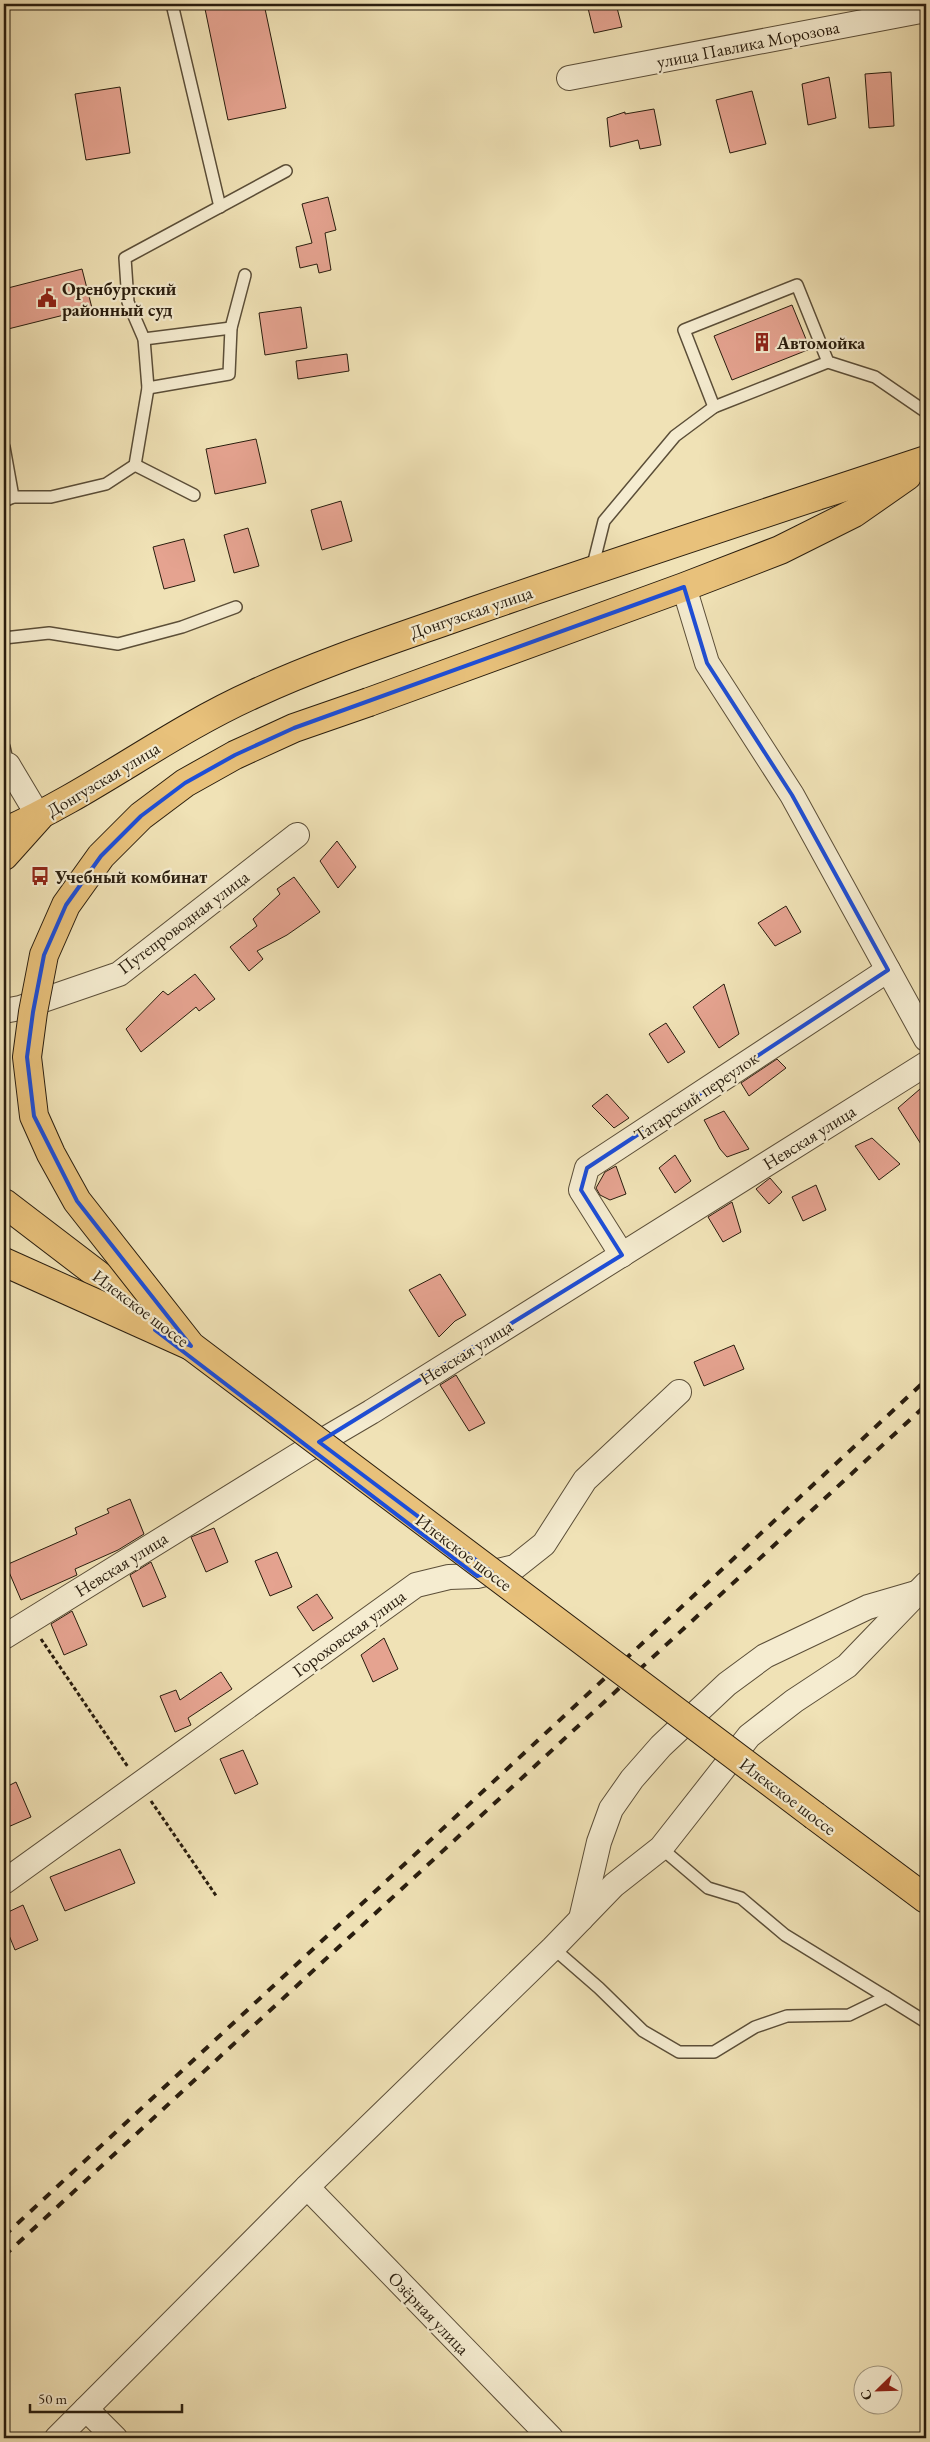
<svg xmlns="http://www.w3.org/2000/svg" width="930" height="2442" font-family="'EB Garamond',serif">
<rect width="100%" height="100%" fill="#f0e2b6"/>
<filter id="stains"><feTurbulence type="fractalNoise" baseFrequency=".004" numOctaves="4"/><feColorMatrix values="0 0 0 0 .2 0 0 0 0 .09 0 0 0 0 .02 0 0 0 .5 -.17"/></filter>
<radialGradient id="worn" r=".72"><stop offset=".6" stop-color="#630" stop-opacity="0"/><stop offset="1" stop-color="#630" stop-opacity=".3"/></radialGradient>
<g fill="#e5a390" stroke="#291d0e">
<polygon points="204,4 264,4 286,108 228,120"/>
<polygon points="587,4 616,4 622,27 594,33"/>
<polygon points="891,72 894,126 869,128 865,74"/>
<polygon points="829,77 836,118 808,125 802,84"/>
<polygon points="120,87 130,153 86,160 75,94"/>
<polygon points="752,91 766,144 730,153 716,100"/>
<polygon points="654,109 661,145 640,149 638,140 610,147 607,118 625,112 625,114"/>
<polygon points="328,197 336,230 325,233 331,270 319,273 317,264 300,268 296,247 312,243 302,204"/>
<polygon points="82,269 92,308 4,330 4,289"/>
<polygon points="792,305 810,349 732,380 714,336"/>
<polygon points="301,307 307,348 265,355 259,313"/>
<polygon points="347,354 349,371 298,379 296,361"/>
<polygon points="256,439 266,483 215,494 206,449"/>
<polygon points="341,501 352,541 322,550 311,510"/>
<polygon points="248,528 259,566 234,573 224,535"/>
<polygon points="184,539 195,581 164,589 153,547"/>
<polygon points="337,841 356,867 338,888 320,861"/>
<polygon points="294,877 320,912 287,935 257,951 263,959 249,971 230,947 257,926 253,919 280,894 277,889"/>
<polygon points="786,906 801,932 775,946 758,923"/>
<polygon points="195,974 215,999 199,1011 196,1007 141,1052 126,1029 163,991 168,995"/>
<polygon points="724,984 739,1034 719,1048 693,1007"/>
<polygon points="666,1023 685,1052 668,1063 649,1034"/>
<polygon points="777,1059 786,1068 749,1096 741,1083"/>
<polygon points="920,1089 926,1100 926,1152 898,1108"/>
<polygon points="607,1094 629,1118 614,1128 592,1106"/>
<polygon points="724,1111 749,1149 727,1157 720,1149 704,1120"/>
<polygon points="872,1138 900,1164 879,1180 855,1146"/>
<polygon points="675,1155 691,1181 675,1193 659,1168"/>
<polygon points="616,1166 626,1194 610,1200 600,1195 596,1188 605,1172"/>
<polygon points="770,1178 782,1192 769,1204 756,1189"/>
<polygon points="816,1185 826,1210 803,1221 792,1197"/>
<polygon points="732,1202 741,1232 723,1242 708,1217"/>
<polygon points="440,1274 466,1315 455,1321 439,1337 409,1290"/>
<polygon points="734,1345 744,1369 704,1386 694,1362"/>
<polygon points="456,1375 485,1423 469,1431 440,1385"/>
<polygon points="130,1499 144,1534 118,1550 75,1569 77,1575 21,1600 6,1565 77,1534 75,1528 109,1513 107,1509"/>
<polygon points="214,1528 228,1562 206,1572 191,1537"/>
<polygon points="277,1552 292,1587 270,1596 255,1561"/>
<polygon points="151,1562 166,1597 143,1607 130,1575"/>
<polygon points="317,1594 333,1618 313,1631 297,1607"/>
<polygon points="72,1611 87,1645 64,1655 51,1624"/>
<polygon points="384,1638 398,1669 373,1682 361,1655"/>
<polygon points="221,1672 232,1689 188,1718 191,1725 175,1732 160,1696 176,1690 180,1700"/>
<polygon points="243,1750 258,1784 235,1794 220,1759"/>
<polygon points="16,1782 31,1817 8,1827 4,1816 4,1788"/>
<polygon points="120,1849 135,1883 65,1911 50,1877"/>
<polygon points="23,1905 38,1940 15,1950 4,1923 4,1914"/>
</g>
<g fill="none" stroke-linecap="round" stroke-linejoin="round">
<g stroke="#5b4e38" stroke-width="14">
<g id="lane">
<polyline points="172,4 220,207"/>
<polyline points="144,339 231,328"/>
<polyline points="828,362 797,285 684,330 714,407 828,362 875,377 926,412"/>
<polyline points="148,388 229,374 231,328 245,275"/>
<polyline points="4,447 13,497"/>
<polyline points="135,465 194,495"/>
<polyline points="4,501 13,497 51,497 106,484 135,465 148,388 144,339 128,302 125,258 286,171"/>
<polyline points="592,569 604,521 675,436 714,407"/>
<polyline points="4,638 49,633 118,644 182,627 236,607"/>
<polyline points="4,747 8,765"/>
<polyline points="661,1848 708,1888 741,1898 785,1935 886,1997"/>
<polyline points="553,1948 599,1988 643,2031 679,2052 714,2052 755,2027 787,2016 849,2015 886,1997 926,2022"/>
</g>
</g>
<g stroke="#5b4e38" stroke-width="26">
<g id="street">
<polyline points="569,78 926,10"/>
<polyline points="684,587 707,663 792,795 926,1039"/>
<polyline points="4,767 8,765 39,817"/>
<polyline points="4,1011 20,1008 119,974 297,835"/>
<polyline points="622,1255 581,1190 587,1168 888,970"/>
<polyline points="4,1637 308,1449 371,1412 926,1064"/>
<polyline points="4,1882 416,1585 449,1577 477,1576 515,1567 544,1544 585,1480 679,1392"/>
<polyline points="581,1919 599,1842 611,1809 632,1779 661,1746 727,1684 765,1656 868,1607 916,1593"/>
<polyline points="307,2187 551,2438"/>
<polyline points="86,2409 115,2438"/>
<polyline points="57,2438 307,2187 553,1948 614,1885 661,1848 749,1736 794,1701 847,1666 926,1584"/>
</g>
</g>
<g stroke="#291d0e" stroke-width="30">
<polyline id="primary" points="4,856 39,817"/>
</g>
<g stroke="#291d0e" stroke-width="30">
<g id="highway">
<polyline points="369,702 684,587 780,550 854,513 907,476"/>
<path d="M4,832c87,-38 163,-99 250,-138 71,-33 147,-57 220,-83 150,-52 301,-101 452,-151"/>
<polyline points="4,1203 173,1332"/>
<polyline points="815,1816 926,1899"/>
</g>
</g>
<g stroke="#291d0e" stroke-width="3" stroke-dasharray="4 2.5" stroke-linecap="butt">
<polyline points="41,1639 128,1767"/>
<polyline points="151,1801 217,1897"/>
</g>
<use href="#lane" stroke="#f5ecd0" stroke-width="11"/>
<use href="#street" stroke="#f5ecd0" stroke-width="24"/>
<use href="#primary" stroke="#e8c17b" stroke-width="28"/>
<use href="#highway" stroke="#e8c17b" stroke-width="28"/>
<g stroke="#291d0e" stroke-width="4" stroke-dasharray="9 9" stroke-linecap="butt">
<polyline points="4,2236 926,1380"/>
<polyline points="4,2256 926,1405"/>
</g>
<g stroke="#291d0e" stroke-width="30" stroke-linecap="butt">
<polyline id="primary-bridge" points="4,1262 191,1346"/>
</g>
<g stroke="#291d0e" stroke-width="30" stroke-linecap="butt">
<polyline id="highway-bridge" points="369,702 294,728 235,755 185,783 141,816 101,856 66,905 44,955 33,1012 27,1057 34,1116 51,1154 77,1201 191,1346 815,1816"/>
</g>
<use href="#primary-bridge" stroke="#e8c17b" stroke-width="28"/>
<use href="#highway-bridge" stroke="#e8c17b" stroke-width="28"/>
</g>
<path fill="none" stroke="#1d4ed8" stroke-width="4" stroke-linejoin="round" d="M684,587l23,76 85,132 96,175 -301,198 -6,22 41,65 -303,187 173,130 -15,4 -322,-246 36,16 -114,-145 -43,-85 -7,-59 6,-45 11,-57 22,-50 35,-49 40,-40 44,-33 50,-28 59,-27z"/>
<defs>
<g id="civic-bare" transform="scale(1.5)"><path d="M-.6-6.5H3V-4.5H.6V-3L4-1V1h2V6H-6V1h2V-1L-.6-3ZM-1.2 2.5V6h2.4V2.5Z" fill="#8f2418" stroke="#f5ecd0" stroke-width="2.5" paint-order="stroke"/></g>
<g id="building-bare" transform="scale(1.5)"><path d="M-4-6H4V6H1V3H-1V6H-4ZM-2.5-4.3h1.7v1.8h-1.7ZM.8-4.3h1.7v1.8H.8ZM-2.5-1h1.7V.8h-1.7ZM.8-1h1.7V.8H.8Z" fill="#8f2418" stroke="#f5ecd0" stroke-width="2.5" paint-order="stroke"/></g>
<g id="bus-bare" transform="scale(1.5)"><path d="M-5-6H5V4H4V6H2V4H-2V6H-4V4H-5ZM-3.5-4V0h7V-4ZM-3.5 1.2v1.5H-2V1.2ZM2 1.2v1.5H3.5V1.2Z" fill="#8f2418" stroke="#f5ecd0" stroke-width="2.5" paint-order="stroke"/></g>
</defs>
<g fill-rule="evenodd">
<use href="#civic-bare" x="47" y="298"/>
<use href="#building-bare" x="762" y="342"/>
<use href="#bus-bare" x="40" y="876"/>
</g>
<g text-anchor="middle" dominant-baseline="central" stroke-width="4.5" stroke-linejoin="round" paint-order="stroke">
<g font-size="18" fill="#291d0e" stroke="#f5ecd0">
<text transform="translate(748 44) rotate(-11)">улица Павлика Морозова</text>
<text transform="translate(471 612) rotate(-19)">Донгузская улица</text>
<text transform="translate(103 779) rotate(-31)">Донгузская улица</text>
<text transform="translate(183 922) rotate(-37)">Путепроводная улица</text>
<text transform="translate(696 1096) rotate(-34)">Татарский переулок</text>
<text transform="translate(809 1137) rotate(-32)">Невская улица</text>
<text transform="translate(141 1308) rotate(37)">Илекское шоссе</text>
<text transform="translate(466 1352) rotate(-32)">Невская улица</text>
<text transform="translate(464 1552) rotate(37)">Илекское шоссе</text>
<text transform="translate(121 1564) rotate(-32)">Невская улица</text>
<text transform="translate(349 1633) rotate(-36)">Гороховская улица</text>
<text transform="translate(788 1796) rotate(37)">Илекское шоссе</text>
<text transform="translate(429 2313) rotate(46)">Озёрная улица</text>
</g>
<g font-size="18" font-weight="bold" fill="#291d0e" stroke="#f5ecd0" text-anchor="start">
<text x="62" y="288">Оренбургский<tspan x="62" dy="21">районный суд</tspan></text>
<text x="777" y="342">Автомойка</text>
<text x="55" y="876">Учебный комбинат</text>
</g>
</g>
<rect width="930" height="2442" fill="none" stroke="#f0e2b6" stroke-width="20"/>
<rect x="5" y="5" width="920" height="2432" fill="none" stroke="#291d0e" stroke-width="2.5"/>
<rect x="10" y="10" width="910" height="2422" fill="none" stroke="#291d0e"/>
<g transform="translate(878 2390) rotate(247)"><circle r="24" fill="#f5ecd0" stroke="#a39982"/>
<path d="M0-4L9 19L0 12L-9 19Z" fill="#8f2418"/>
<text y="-8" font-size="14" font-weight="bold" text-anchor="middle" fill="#291d0e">С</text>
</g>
<path d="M30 2404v8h152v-8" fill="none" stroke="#291d0e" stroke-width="2.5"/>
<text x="38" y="2404" font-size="15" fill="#291d0e" stroke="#f5ecd0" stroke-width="4" paint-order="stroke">50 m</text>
<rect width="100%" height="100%" filter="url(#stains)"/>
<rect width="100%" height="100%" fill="url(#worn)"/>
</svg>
